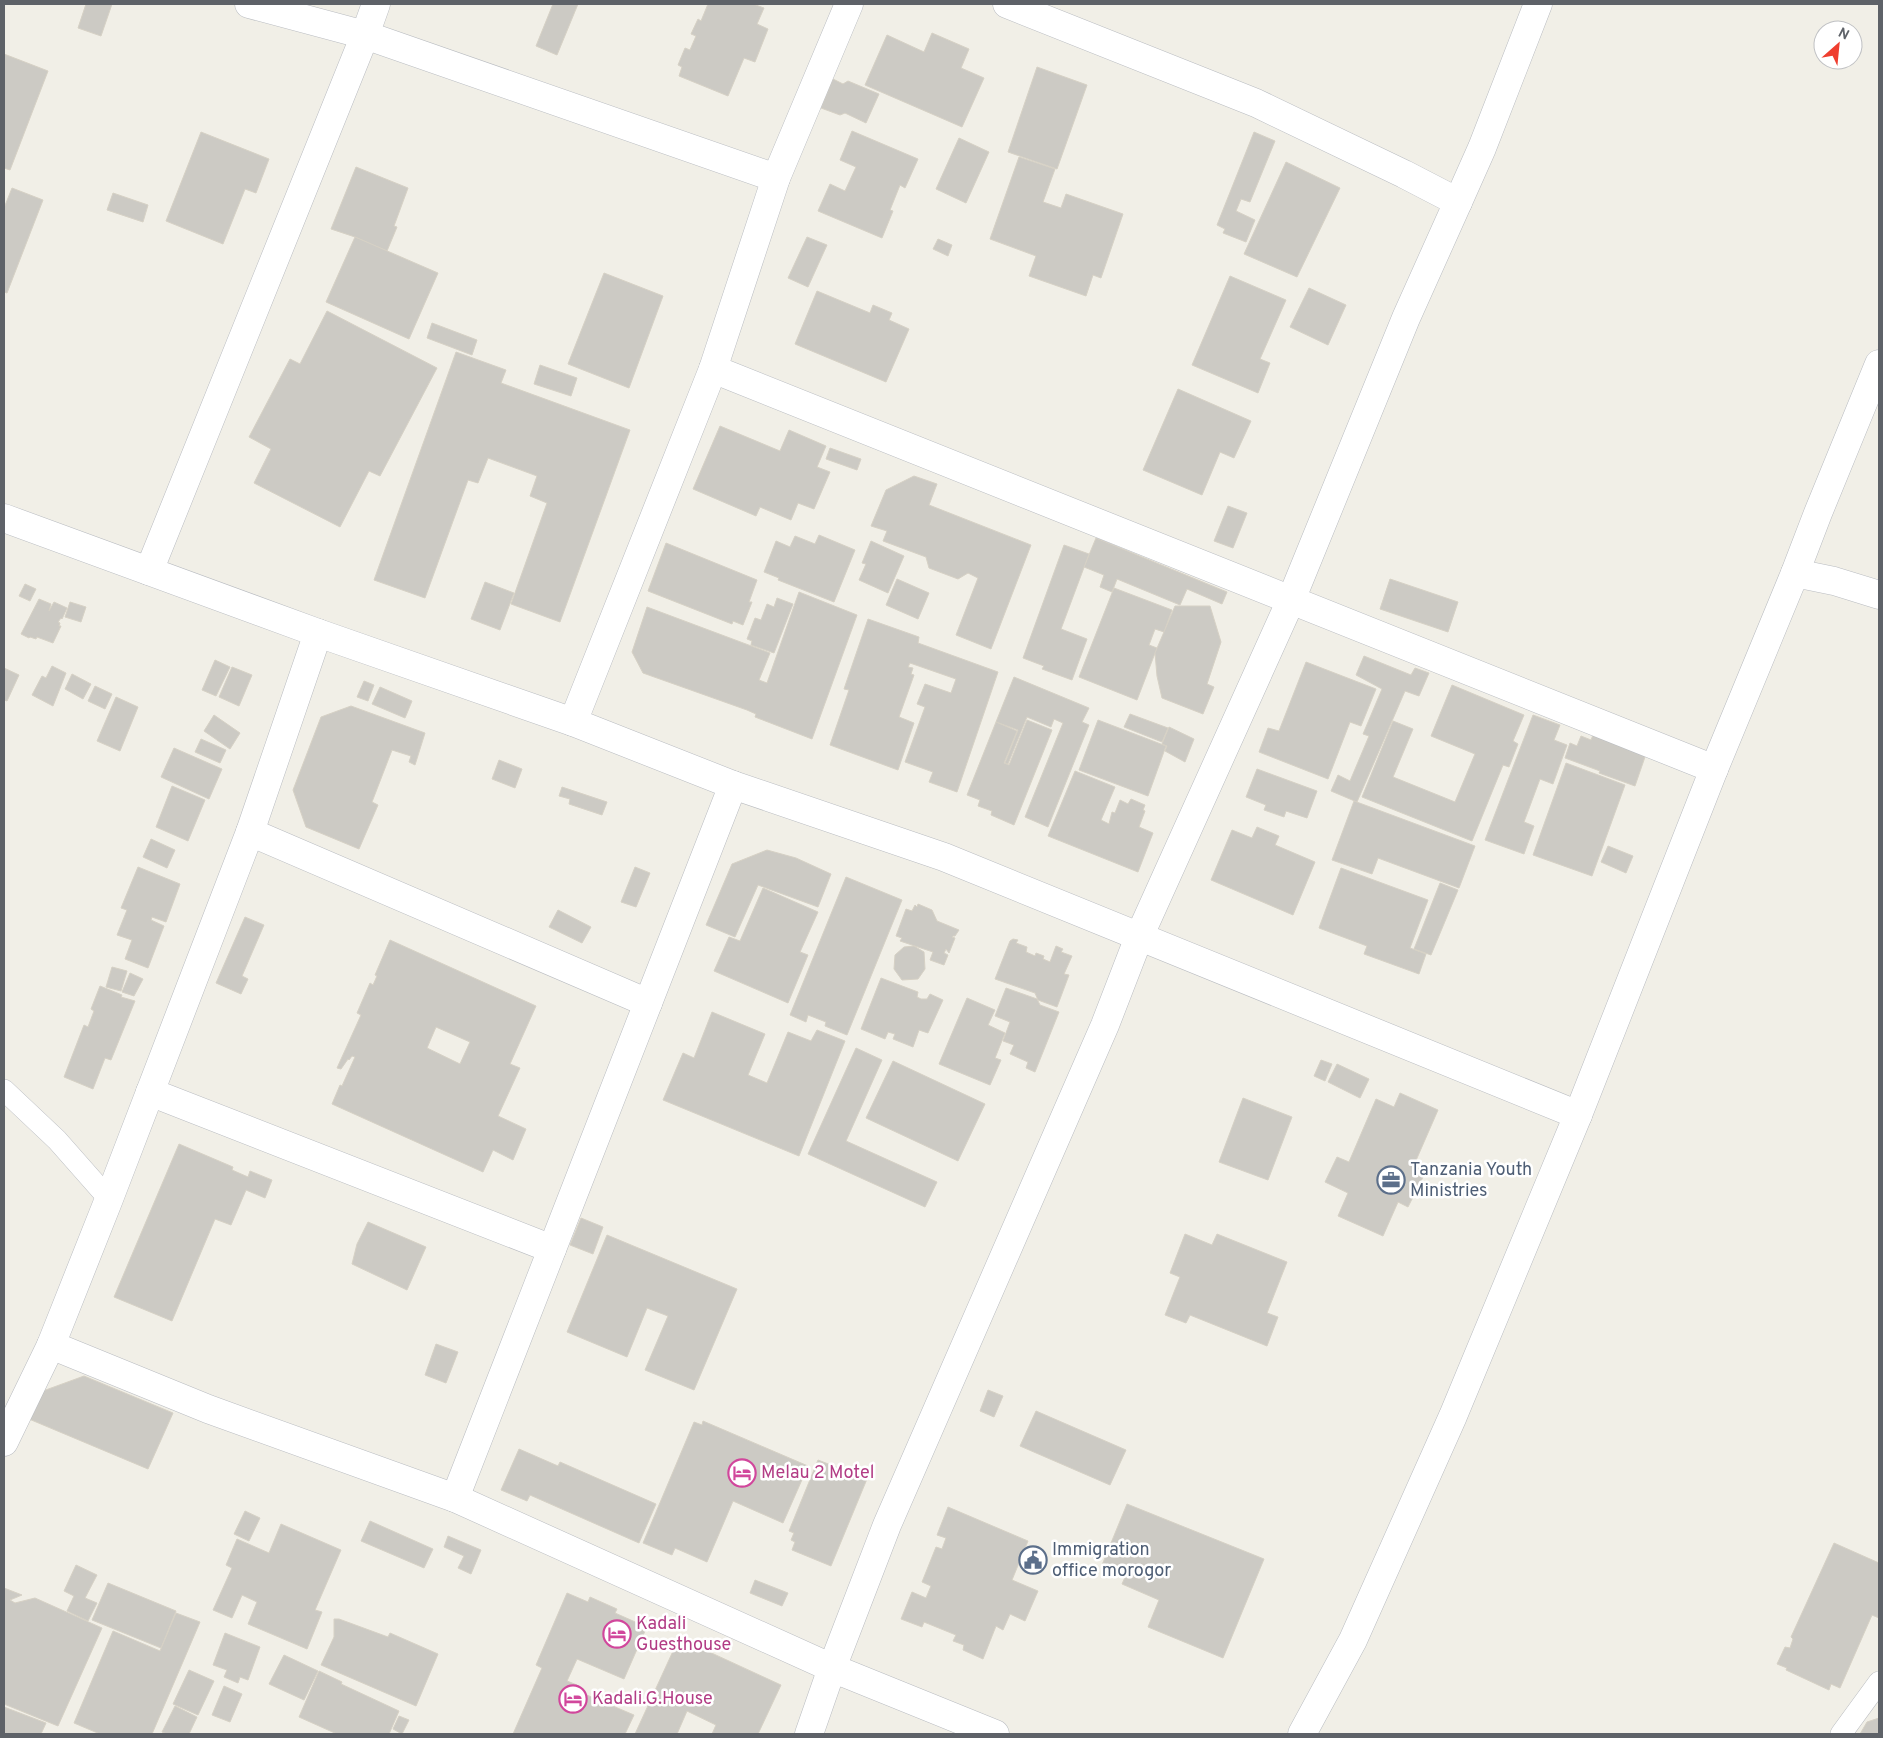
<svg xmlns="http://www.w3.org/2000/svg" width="1883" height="1738" font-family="Overpass,sans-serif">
<rect width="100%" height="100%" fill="#f1efe7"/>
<g fill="#cccac4" stroke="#d6d1c5" fill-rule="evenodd">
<polygon points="86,4 112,4 101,36 78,28"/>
<polygon points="553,4 578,4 557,55 536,46"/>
<polygon points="708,4 753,4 764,8 757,24 768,29 755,62 744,58 728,96 679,76 682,67 678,65 685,48 690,50 696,36 691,34 698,19 701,21"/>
<polygon points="932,33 969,49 961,68 984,78 962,127 865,85 887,35 924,52"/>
<polygon points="4,54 48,71 10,170 4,168"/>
<polygon points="1037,67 1087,85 1057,169 1008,152"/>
<polygon points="833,79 843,84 848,81 879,94 866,123 845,113 840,115 821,108"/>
<polygon points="852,131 918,159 905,188 900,185 890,210 893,211 882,238 818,211 830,184 845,191 856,167 840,160"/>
<polygon points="201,132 269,159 256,193 245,189 223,244 166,221"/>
<polygon points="1254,132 1275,141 1250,202 1241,199 1236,211 1255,220 1246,242 1223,233 1225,229 1217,225"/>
<polygon points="959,138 989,152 966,203 936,189"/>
<polygon points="1019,157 1055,169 1043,202 1061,208 1066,194 1123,214 1101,278 1093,275 1086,296 1029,276 1036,256 990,239"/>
<polygon points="1286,162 1340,188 1297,277 1244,254"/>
<polygon points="356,167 408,188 394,226 397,227 387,251 355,237 331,229"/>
<polygon points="12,188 43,200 7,293 4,292 4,208"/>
<polygon points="113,193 148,205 143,222 107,210"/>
<polygon points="355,237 438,273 409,339 326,302"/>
<polygon points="807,237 827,245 808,287 788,278"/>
<polygon points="938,239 952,245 948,256 933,249"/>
<polygon points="604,273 663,296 629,388 568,364"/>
<polygon points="1230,276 1286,300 1260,359 1270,363 1258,393 1192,365"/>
<polygon points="1309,288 1346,305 1328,345 1290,327"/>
<polygon points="817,291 870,313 873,305 892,313 889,320 909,329 886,382 795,344"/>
<polygon points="327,311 437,368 380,476 369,471 340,527 254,483 271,449 249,437 290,359 300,364"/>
<polygon points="432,323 477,340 472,355 427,338"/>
<polygon points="456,352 506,370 501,383 630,430 560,622 511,604 547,503 530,496 537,476 488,458 478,483 468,480 425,598 374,580"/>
<polygon points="540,365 577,378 571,396 534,384"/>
<polygon points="1178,389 1251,421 1234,458 1220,452 1202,495 1143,470"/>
<polygon points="720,426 780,451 789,430 826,446 817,467 830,472 814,509 798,503 791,520 760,507 756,516 693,489"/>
<polygon points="830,448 861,459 857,470 826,459"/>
<polygon points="914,476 937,484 929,505 1031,545 991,649 956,635 978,578 968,573 958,579 929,568 926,557 883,541 887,531 871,526 886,490"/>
<polygon points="1228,506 1247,513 1233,548 1214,541"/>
<polygon points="819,535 855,550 834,602 778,580 779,578 764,572 776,541 790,547 795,536 815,544"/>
<polygon points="1096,538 1227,592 1222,604 1187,589 1180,605 1117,579 1112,592 1100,587 1104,575 1084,567"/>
<polygon points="871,541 904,556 888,593 859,580 866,564 862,563"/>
<polygon points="666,543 757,580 749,602 752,602 743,625 733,621 732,624 648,591"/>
<polygon points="1064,545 1089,554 1061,629 1087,639 1072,680 1042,669 1044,666 1023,658"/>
<polygon points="897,579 929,593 918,619 886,605"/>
<polygon points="1390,579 1458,602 1448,632 1380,609"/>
<polygon points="485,582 514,593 500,630 471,619"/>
<polygon points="25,584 36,589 30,601 19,596"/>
<polygon points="1114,588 1172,610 1164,632 1155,629 1149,645 1157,648 1137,700 1079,677"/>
<polygon points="799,592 857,615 812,739 755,717 756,714 747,710 643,673 632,652 647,607 770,653 759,680 767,683"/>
<polygon points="777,598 793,604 774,653 751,645 752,641 747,639 755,618 761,620 767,604 774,607"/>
<polygon points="39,599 51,604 49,611 54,602 67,608 62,619 61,618 58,622 60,623 59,626 61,626 53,643 37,637 36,639 30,637 29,638 21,634"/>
<polygon points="70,602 86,607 81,622 65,617"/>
<polygon points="1175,606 1210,606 1221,642 1207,684 1214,687 1203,714 1162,698 1157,676 1155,653"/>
<polygon points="868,619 919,637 918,643 998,672 957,792 929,782 933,772 905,762 925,707 917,704 925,684 951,693 956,679 910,663 908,667 913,668 911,674 914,675 899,717 914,723 898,770 830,745 849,690 844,689"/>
<polygon points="1364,656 1411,675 1415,668 1429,673 1419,696 1405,691 1357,802 1331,791 1338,775 1350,781 1369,736 1363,734 1382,689 1356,675"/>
<polygon points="215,660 230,667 216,696 202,690"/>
<polygon points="1306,662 1376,689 1361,726 1350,722 1328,779 1259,752 1268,728 1279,731"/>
<polygon points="52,666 66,673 53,706 32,695 42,676 46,678"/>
<polygon points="232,667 252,675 239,706 219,697"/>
<polygon points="4,668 19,675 7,701 4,700"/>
<polygon points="72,674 91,684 83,699 65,689"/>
<polygon points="1014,677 1089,708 1082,722 1089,725 1048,827 1025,817 1063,723 1054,719 1051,727 1027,717 1008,764 1005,763 1018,730 996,722"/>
<polygon points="364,681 374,685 368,701 357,697"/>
<polygon points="1452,685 1524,715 1513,741 1518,744 1509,767 1503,765 1472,841 1362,797 1393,721 1413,729 1393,777 1455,802 1475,754 1431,736"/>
<polygon points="95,686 112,694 105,709 88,701"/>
<polygon points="380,687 412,701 405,718 372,704"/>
<polygon points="116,697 138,707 120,751 97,741"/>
<polygon points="351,706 425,733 415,765 409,762 411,756 392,750 372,802 378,805 359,849 306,827 293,790 321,717"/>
<polygon points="1130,714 1168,728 1162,742 1124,727"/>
<polygon points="214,715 240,733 230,749 204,731"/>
<polygon points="1533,715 1560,725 1554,740 1567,745 1553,784 1540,779 1524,822 1534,826 1524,854 1485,840"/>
<polygon points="1027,720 1052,730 1014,825 991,815 992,811 978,806 980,800 967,795 996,722 1017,731 1004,763 1009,765"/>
<polygon points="1098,720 1166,746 1148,796 1079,770"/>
<polygon points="1169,727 1194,739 1185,762 1165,751 1167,746 1162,744"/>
<polygon points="1593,735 1646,754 1635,786 1599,773 1600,771 1565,758 1570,743 1577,746 1581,736 1591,740"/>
<polygon points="201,739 226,750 220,763 195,752"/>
<polygon points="174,748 222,769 209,799 161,777"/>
<polygon points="499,760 522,769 515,788 492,779"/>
<polygon points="1566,763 1625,785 1592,876 1533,855"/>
<polygon points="1257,769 1317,791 1307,818 1286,811 1284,817 1264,810 1266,805 1246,797"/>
<polygon points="1075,771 1115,787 1101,820 1109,824 1112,812 1115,813 1120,800 1128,804 1131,799 1145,805 1143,810 1145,811 1139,827 1153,833 1138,872 1048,836"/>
<polygon points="172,786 205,800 188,841 156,827"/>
<polygon points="562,787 607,802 602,815 569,804 570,799 559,796"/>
<polygon points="1354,801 1475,846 1459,888 1378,858 1372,874 1332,860"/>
<polygon points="1257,827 1279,836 1275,845 1315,862 1293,915 1211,880 1232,830 1252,838"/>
<polygon points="151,839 175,850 167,868 143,857"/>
<polygon points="1608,846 1633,856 1626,873 1601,862"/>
<polygon points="767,850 796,858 831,874 818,907 758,885 735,937 706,925 732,864"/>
<polygon points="138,867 180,884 166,922 152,917 151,920 164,926 148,968 125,959 132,940 117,935 127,910 121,908"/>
<polygon points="635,867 650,873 636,907 621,902"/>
<polygon points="1341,868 1428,900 1410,948 1426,954 1419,974 1364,954 1367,946 1319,928"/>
<polygon points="846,877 902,900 847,1035 825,1026 826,1022 808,1015 806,1022 790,1015"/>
<polygon points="1440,883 1458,890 1431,955 1414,949"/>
<polygon points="763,888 818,912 800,952 808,955 788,1003 714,971 729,937 740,941"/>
<polygon points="918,904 932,910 937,921 959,930 955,936 953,936 952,937 955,938 949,953 946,949 944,953 948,955 944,965 930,960 933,952 900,941 902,938 896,936 906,909 912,911 915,905 917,907"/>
<polygon points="558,910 591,927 582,943 549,927"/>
<polygon points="245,917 264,925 242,976 248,979 241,994 216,983"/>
<polygon points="1013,939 1018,940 1016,943 1027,947 1026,952 1035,956 1036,953 1044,956 1043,959 1050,962 1056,946 1063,949 1061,952 1072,956 1064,974 1069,975 1057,1007 1038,1000 1035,993 995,979 1010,941"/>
<path d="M390,940l146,66 -26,58 10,4 -22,48 28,13 -13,31 -20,-10 -10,22 -151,-68 8,-19 2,1 13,-29 -3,-1 -3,4 -1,-1 -7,10 -4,-1 24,-53 -4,-2 13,-30 3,2 4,-9 -2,-1zM436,1027l34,15 -10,22 -33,-16z"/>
<polygon points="914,946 924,952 925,969 918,979 902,980 894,969 895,955 904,947"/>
<polygon points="112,967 127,971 121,991 106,987"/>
<polygon points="130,973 143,979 134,996 122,992"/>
<polygon points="881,978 918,992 917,997 921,999 927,999 930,994 943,1000 928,1033 919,1030 913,1047 893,1039 895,1034 888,1032 885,1039 861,1029"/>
<polygon points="100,986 122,995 121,997 135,1001 111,1060 105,1058 93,1089 64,1077 84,1025 88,1027 94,1011 91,1009"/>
<polygon points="1006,988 1037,999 1040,1005 1059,1012 1035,1072 1026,1068 1028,1062 1010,1054 1014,1045 1003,1041 1010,1022 995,1016"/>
<polygon points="967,998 995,1010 988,1025 1005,1033 995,1058 1001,1060 990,1085 939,1064"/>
<polygon points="712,1012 765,1034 748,1075 767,1083 788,1032 811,1041 817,1030 845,1041 799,1156 663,1100 683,1053 694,1058"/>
<polygon points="856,1048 882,1060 846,1141 937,1182 925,1207 808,1154"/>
<polygon points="1321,1060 1332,1064 1325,1081 1314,1076"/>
<polygon points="893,1061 985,1104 958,1161 866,1118"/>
<polygon points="1337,1064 1369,1079 1360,1098 1328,1082"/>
<polygon points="1400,1093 1438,1110 1414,1165 1425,1173 1408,1207 1398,1202 1383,1236 1338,1216 1348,1193 1325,1182 1337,1157 1349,1162 1376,1099 1394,1107"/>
<polygon points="1243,1098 1292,1117 1268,1180 1219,1162"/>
<polygon points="179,1144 233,1167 232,1170 248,1177 250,1171 272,1180 265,1198 246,1190 231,1225 215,1219 172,1321 114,1297"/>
<polygon points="581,1218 603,1227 593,1254 570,1245"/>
<polygon points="368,1222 426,1247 407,1290 352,1264 357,1244"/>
<polygon points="1185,1234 1212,1245 1217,1234 1287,1262 1267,1313 1278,1317 1267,1346 1190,1315 1186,1323 1165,1315 1180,1277 1170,1273"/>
<polygon points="607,1235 737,1289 694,1390 645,1370 668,1316 647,1308 627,1357 567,1332"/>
<polygon points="436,1344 458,1352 446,1383 425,1375"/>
<polygon points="84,1376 173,1413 148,1469 29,1419 43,1391"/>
<polygon points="988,1390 1003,1396 994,1417 980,1411"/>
<polygon points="1036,1411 1126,1450 1110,1485 1020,1446"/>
<polygon points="703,1421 808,1466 783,1523 733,1501 707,1562 675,1548 672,1555 643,1543 694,1422 702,1425"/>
<polygon points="519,1449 558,1466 560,1462 656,1504 639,1543 530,1495 527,1501 501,1490"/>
<polygon points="818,1460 867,1479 831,1566 792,1550 795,1542 791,1540 794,1533 789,1531"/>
<polygon points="1127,1504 1264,1559 1223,1658 1148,1627 1159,1600 1122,1584 1126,1575 1102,1565"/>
<polygon points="948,1507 1028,1541 1012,1580 1038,1591 1025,1621 1010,1614 1003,1630 996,1626 983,1659 963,1650 964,1645 953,1641 956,1635 924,1622 922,1627 901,1619 912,1592 926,1598 931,1586 922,1582 936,1547 942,1549 946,1538 937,1535"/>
<polygon points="245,1511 260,1518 249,1541 234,1534"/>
<polygon points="370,1521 433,1549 424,1568 361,1541"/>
<polygon points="281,1524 341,1550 315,1610 322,1612 307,1649 248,1624 257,1602 242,1595 232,1618 213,1610 232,1568 226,1565 237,1539 269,1553"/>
<polygon points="448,1536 481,1550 471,1574 458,1568 464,1556 444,1547"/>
<polygon points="1834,1543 1879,1563 1879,1618 1872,1615 1840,1688 1831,1684 1829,1690 1786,1670 1787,1668 1777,1664 1785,1647 1790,1648 1793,1639 1791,1637"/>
<polygon points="76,1565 97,1575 85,1598 97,1603 88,1621 67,1611 74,1596 64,1591"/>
<polygon points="755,1580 788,1593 782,1606 750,1593"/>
<polygon points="108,1583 176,1611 161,1648 92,1620"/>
<polygon points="4,1588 22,1595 10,1600 15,1603 35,1598 102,1628 58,1726 4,1704"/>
<polygon points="567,1593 588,1602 590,1597 617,1609 615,1613 642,1625 640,1629 645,1631 624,1679 577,1659 567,1681 577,1685 575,1690 634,1715 625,1734 513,1734 542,1668 536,1665"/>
<polygon points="176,1613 200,1622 152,1734 100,1734 74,1723 113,1631 160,1651"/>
<polygon points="334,1619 339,1619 388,1637 390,1633 438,1654 416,1706 321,1665 334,1637"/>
<polygon points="225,1633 260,1647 248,1680 240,1677 238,1683 224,1677 227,1670 213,1665"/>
<polygon points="679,1638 781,1685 758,1734 712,1734 716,1725 687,1711 677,1734 635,1734"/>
<polygon points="284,1655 318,1671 304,1700 269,1684"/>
<polygon points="189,1670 214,1681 198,1715 173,1704"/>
<polygon points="319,1671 342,1682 341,1684 399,1711 389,1734 337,1734 299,1717"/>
<polygon points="224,1686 242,1694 230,1722 212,1715"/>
<polygon points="175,1706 197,1717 189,1734 167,1734 162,1732"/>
<polygon points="4,1707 46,1723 41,1734 4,1734"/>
<polygon points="399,1716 409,1720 402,1734 393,1729"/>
<polygon points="1879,1718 1879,1734 1860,1734 1867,1722"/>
</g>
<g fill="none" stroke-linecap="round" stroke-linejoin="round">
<g stroke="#b9bcc1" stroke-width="22">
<g id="lane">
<polyline points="4,1090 57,1140 109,1199"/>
<polyline points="1841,1734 1879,1682"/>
</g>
</g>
<g stroke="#b9bcc1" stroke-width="29">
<g id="street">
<polyline points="249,4 365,35 776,178"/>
<polyline points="1458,202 1482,148 1538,4"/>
<polyline points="713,369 1714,769"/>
<polyline points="4,518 318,633 573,722 733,785 944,857 1578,1115"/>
<polyline points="149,571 365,35 376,4"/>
<polyline points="1795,573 1818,513 1879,364"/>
<polyline points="573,722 713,369 776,178 849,4"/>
<polyline points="250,832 648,1003"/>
<polyline points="150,1092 552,1249"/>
<polyline points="51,1345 208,1409 455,1498 832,1668 887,1525 1105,1025 1139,937 1291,600 1406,318 1458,202 1404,174 1256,103 1007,4"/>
<polyline points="4,1442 51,1345 109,1199 250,832 318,633"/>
<polyline points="455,1498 733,785"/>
<polyline points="809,1734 832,1668 995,1734"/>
<polyline points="1302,1734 1353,1640 1453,1416 1578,1115 1714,769 1795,573 1834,581 1879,595"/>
</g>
</g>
<use href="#lane" stroke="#fff" stroke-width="21"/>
<use href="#street" stroke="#fff" stroke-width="28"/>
</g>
<defs>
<g id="office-ring" transform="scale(1.4375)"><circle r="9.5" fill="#fff" stroke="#5c6f8a" stroke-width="1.5"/><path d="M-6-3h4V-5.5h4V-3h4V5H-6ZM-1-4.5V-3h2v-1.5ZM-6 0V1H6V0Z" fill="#5c6f8a"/></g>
<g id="hotel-ring" transform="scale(1.4375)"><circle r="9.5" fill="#fff" stroke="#d1479c" stroke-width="1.5"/><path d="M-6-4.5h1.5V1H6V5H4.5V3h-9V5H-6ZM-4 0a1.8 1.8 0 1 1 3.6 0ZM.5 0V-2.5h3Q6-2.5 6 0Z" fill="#d1479c"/></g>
<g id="civic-ring" transform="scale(1.4375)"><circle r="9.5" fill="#fff" stroke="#5c6f8a" stroke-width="1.5"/><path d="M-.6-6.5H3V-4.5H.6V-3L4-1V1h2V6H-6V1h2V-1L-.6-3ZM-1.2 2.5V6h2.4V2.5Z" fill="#5c6f8a"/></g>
</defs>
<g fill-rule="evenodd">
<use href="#office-ring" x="1391" y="1180"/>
<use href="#hotel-ring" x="742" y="1473"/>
<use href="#civic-ring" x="1033" y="1560"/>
<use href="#hotel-ring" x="617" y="1634"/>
<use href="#hotel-ring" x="573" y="1699"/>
</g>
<g text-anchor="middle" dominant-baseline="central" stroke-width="5" stroke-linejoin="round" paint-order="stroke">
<g font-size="18" fill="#4e5e75" stroke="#fff" text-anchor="start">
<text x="1410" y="1170">Tanzania Youth<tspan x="1410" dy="21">Ministries</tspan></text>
<text x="1052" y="1550">Immigration<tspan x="1052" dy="21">office morogor</tspan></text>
</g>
<g font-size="18" fill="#b23c85" stroke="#fff" text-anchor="start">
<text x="761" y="1473">Melau 2 Motel</text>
<text x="636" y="1624">Kadali<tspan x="636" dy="21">Guesthouse</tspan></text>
<text x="592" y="1699">Kadali.G.House</text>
</g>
</g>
<rect width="1883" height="1738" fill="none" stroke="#5e6268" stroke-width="10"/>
<g transform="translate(1838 45) rotate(27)"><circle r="24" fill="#ffffff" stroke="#bfc0c3"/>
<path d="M0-4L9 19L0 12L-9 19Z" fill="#ef3e2f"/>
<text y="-8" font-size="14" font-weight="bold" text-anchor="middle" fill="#5e6268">N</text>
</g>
</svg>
